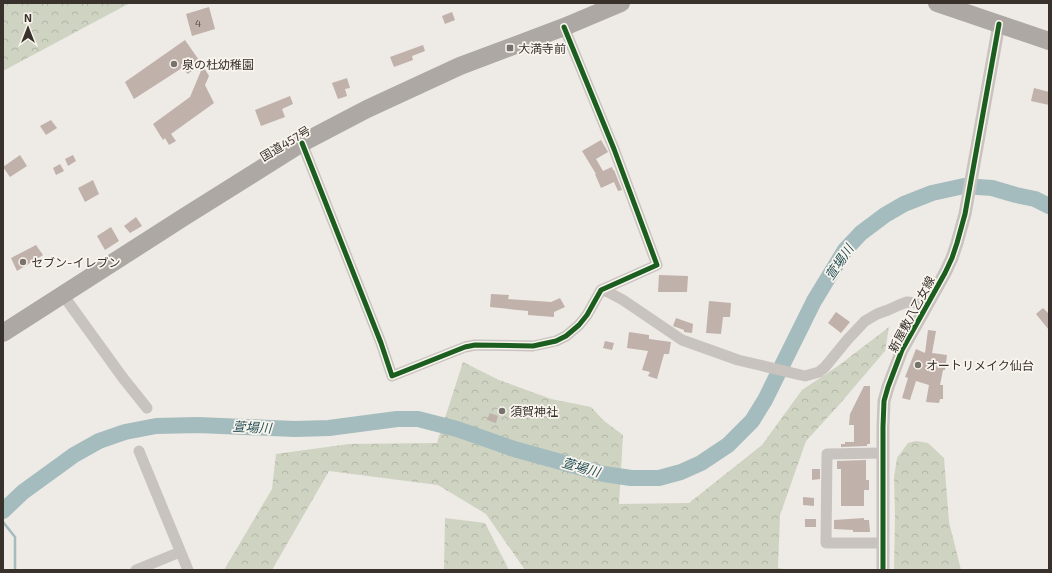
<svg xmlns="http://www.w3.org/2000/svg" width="1052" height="573" font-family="'Exo 2','Noto Sans JP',sans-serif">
<defs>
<pattern id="forest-crowns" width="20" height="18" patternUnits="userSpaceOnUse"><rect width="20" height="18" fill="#cfd3c1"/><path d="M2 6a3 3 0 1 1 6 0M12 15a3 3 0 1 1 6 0" fill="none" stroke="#b2b6a6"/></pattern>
</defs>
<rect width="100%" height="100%" fill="#eeeae6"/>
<g fill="url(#forest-crowns)">
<polygon points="3,3 130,3 3,71"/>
<polygon points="889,327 885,351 838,406 806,441 780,515 778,568 789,570 525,570 486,514 438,485 329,471 272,570 224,570 272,489 276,454 349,444 437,443 463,362 499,380 551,399 591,407 604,421 623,435 619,504 689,503 762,445 802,390 838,366"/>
<polygon points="916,441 928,443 944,458 949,522 961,570 894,570 895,516 894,477 897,458 908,443"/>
<polygon points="445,518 485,523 509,570 444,570"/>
</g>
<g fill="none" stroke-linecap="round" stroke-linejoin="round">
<polyline stroke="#a4bcbd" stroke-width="2.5" points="3,522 15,537 15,570"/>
<polyline stroke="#a4bcbd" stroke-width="16" points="3,511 23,492 74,455 99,441 125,432 156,426 198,425 295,429 329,428 397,419 418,419 457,429 514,449 604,474 631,478 659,478 681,472 701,463 728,445 752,421 765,400 814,301 845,250 861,233 885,215 904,204 932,193 964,186 992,188 1016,195 1035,199 1049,206"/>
</g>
<g fill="#c0b1aa">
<polygon points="209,7 215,29 192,36 186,14"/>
<polygon points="452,12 455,20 445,24 442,16"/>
<polygon points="185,40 201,63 188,74 182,68 134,99 125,82"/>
<polygon points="423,45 425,51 412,56 413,60 394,67 390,57"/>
<polygon points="203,66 209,76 205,85 214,103 171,134 176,141 169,145 165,138 163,140 153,124 190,97"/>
<polygon points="347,78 350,88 345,89 347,96 338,99 332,83"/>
<polygon points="1034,88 1049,92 1049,105 1031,101"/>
<polygon points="290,96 293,104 282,109 285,117 261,126 255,110"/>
<polygon points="51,120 57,128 46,135 40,126"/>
<polygon points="601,140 608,152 596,159 603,171 612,167 613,170 614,170 622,190 618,191 614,182 601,188 595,174 596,174 582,151"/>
<polygon points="20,155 27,166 10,177 3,167"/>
<polygon points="73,155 76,161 68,166 65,159"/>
<polygon points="60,164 64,171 56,175 53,168"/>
<polygon points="93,180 99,194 85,202 78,188"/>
<polygon points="136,217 142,226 130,233 124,226"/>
<polygon points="111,227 119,241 105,250 97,236"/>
<polygon points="36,245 43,255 17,271 11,258"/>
<polygon points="659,275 688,276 687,292 658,292"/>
<polygon points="491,294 509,295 508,299 551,302 560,298 565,307 554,312 554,317 528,315 528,311 490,307"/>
<polygon points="709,301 731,303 730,317 723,317 721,334 706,333"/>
<polygon points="1043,308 1049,314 1049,330 1036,314"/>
<polygon points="836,312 850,322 841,333 828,323"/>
<polygon points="676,318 693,324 692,333 684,332 684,330 673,326"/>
<polygon points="928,330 936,331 932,353 947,355 945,370 943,370 940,385 943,385 943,399 940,399 939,403 926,402 929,385 916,381 910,400 902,398 908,378 905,377 916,349 925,353"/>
<polygon points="629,332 649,335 649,339 671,342 669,354 664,354 657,379 648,376 650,372 642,370 648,351 627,348"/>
<polygon points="605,341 614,343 612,350 603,348"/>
<polygon points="864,386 870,386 870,444 867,444 867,446 841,447 841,444 845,444 845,442 854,442 854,425 849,425 850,414"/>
<polygon points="490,413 498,416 496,423 487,420"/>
<polygon points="866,460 866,480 869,480 869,490 864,490 864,506 841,506 841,469 837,469 837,461"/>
<polygon points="812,469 820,469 820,479 812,480"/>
<polygon points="803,497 814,498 814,506 803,505"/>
<polygon points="864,518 864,520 869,520 870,532 853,532 853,530 834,529 834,520"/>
<rect x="805" y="519" width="11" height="8"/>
</g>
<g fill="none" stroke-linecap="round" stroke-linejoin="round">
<g stroke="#c8c3be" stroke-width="11">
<polyline points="302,143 381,343 392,376 465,347 475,345 533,346 556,341 566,336 579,325 587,315 601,290 657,265 614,149 564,27"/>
<polyline points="601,290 608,292 623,300 682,340 738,360 805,376 819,372 825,367 848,339 865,321 877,314 888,310 899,305 907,302 928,304"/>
<polyline points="63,295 123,378 147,408"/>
<polyline points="139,451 188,570"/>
<polyline points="883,453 827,454 826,543 883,543"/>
<polyline points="136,570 180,552"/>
</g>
<polyline stroke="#c8c3be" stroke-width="13" points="883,570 883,427 884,401 888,387 902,350 945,273 952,258 957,243 965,214 999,24"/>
<g stroke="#ada8a4" stroke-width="18">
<polyline points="937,3 1049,41"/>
<polyline points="3,333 184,217 302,143 367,109 460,66 564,27 621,3"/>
</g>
<g stroke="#f9f5ee" stroke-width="8">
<g id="cycleway">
<polyline points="302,143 381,343 392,376 465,347 475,345 533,346 556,341 566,336 579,325 587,315 601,290 657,265 614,149 564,27"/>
<polyline points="883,570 883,427 884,401 888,387 902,350 945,273 952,258 957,243 965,214 999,24"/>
</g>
</g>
<use href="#cycleway" stroke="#1b5e20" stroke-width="5"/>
</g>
<g fill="#78726d" stroke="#f9f5ee" stroke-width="1.5">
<rect x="506" y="44" width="8" height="8" rx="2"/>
<circle cx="174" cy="64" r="4"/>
<circle cx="23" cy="262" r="4"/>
<circle cx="918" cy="365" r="4"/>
<circle cx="502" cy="411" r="4"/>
</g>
<g text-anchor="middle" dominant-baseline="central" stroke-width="3.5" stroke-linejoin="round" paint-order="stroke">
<g font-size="10" fill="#5b514c">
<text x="198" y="23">4</text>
</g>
<g font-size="12" fill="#39312c" stroke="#f9f5ee" text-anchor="start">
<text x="518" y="48">大満寺前</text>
<text x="182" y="64">泉の杜幼稚園</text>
<text x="31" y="262">セブン-イレブン</text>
<text x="926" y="365">オートリメイク仙台</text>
<text x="510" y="411">須賀神社</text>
</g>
<g font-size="12" fill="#39312c" stroke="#f9f5ee">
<text transform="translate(285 143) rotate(-31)">国道457号</text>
<text transform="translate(911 314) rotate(-62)">新屋敷八乙女線</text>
</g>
<g font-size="13" font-style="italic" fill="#255157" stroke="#f9f5ee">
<text transform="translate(839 262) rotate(-56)">萱場川</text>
<text transform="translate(252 427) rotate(3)">萱場川</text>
<text transform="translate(581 467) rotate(16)">萱場川</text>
</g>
</g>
<rect width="1052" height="573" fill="none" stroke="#39312c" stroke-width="8"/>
<g transform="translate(28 28)" stroke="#f9f5ee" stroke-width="3" paint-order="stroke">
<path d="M0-3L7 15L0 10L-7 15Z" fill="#39312c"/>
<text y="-6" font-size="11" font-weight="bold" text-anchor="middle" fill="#39312c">N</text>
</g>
</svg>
